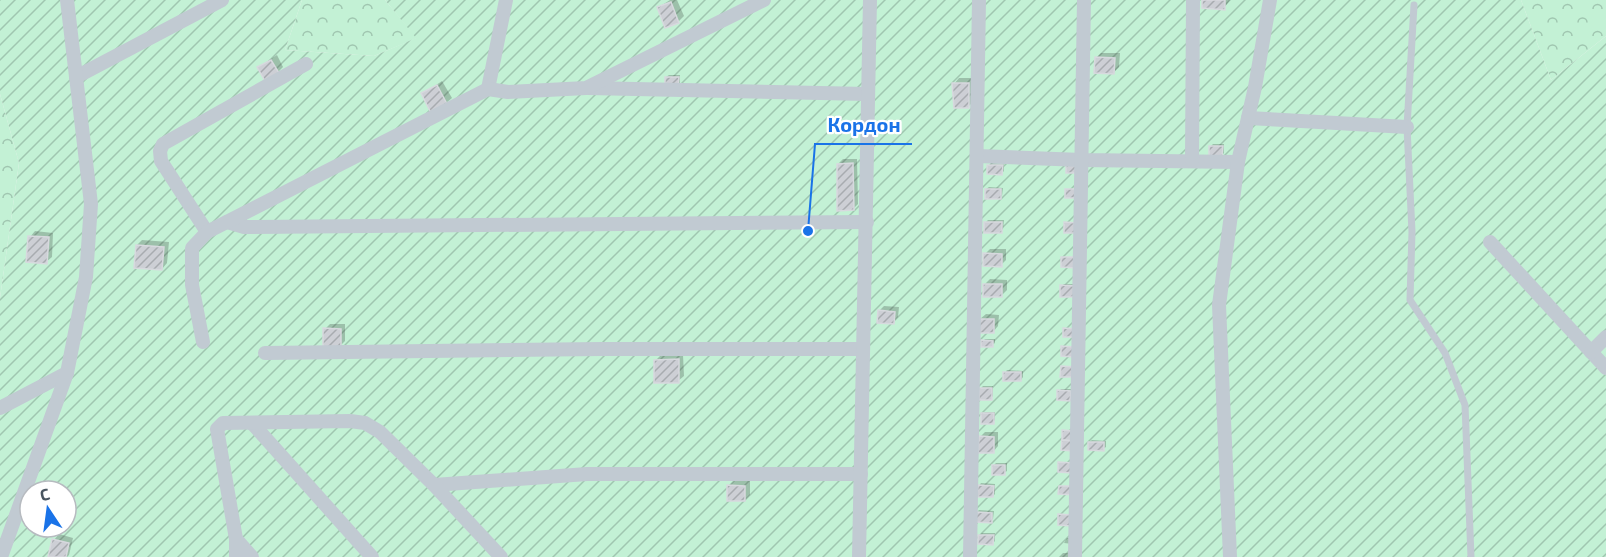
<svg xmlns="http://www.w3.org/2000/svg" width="1606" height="557" font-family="'Exo 2',sans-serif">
<defs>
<pattern id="forest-crowns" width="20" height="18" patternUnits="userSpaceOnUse" patternTransform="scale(1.5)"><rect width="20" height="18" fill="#c3f1d5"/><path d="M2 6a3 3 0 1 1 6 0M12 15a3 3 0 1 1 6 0" fill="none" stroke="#a0c6b0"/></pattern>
<pattern id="garden-furrows" width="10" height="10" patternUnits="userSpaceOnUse" patternTransform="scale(1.5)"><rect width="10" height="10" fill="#c3f1d5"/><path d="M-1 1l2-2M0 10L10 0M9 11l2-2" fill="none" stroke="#a0c6b0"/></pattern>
<pattern id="building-hatch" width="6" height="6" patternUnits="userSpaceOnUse" patternTransform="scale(1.5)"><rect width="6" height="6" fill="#cdcfd5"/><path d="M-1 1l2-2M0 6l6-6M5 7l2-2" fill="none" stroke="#a8abb0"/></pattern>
</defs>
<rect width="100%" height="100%" fill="#f5f3f3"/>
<g fill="url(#forest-crowns)">
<polygon points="302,0 385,0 417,38 374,56 285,50"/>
<polygon points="1521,0 1606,0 1606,36 1551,80"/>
<polygon points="0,94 19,163 0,298"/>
</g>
<path fill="url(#garden-furrows)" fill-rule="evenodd" d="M0,0h302l-17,50 89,6 42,-18 -31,-38h1136l30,80 55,-44v521h-1606v-259l19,-135 -19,-69zM30,491h36v36h-36z"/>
<g fill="#0003">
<polygon points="670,0 677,0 684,16 678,22 659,7"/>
<polygon points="1204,0 1230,0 1224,8"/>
<polygon points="1101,53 1120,53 1119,67 1114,72 1096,58"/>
<polygon points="277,55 283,67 278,72 259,67"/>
<polygon points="669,75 680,75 680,85 666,77"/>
<polygon points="959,78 974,78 974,101 969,106 954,84"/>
<polygon points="442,81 452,98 446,103 423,94"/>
<polygon points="1213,144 1224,144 1224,153 1222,155 1211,146"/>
<polygon points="843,159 857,159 858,204 853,209 838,164"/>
<polygon points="991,163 1004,164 1004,171 1002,173 989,166"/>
<polygon points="989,187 1003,188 1002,196 1000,198 986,189"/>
<polygon points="988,220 1004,220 1003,229 1001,231 986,222"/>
<polygon points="35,231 53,233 52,257 46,262 30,237"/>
<polygon points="142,240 169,242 167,263 162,269 137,245"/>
<polygon points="990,249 1006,249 1006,260 1001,265 985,254"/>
<polygon points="990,279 1007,280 1007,290 1001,296 984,285"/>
<polygon points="1064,284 1078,284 1075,296 1061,286"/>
<polygon points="884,306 899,307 898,317 893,322 879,311"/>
<polygon points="986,314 999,315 998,326 993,332 980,319"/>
<polygon points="330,324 345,324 345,341 340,346 325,329"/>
<polygon points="985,339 995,339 995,343 992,345 983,341"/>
<polygon points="661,355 683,355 684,376 678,381 655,361"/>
<polygon points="1007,370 1023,371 1023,377 1021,380 1005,373"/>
<polygon points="983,386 993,386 993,396 991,398 981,388"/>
<polygon points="1061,389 1072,389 1072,397 1070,399 1059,391"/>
<polygon points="985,412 995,412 995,420 993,422 982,414"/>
<polygon points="985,432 998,432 998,446 993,452 980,437"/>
<polygon points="1092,440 1106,441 1106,447 1103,449 1089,442"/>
<polygon points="996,463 1007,463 1007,471 1004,473 994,465"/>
<polygon points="734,481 750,481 750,495 745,500 729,486"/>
<polygon points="981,483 995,484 995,494 993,496 979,486"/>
<polygon points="979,510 994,511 993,519 991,521 977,512"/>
<polygon points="982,533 995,533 995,541 993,543 980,535"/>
<polygon points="59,534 73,538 69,555 67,557 50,557 54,540"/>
<polygon points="1067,538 1075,538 1073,544 1064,543"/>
<polygon points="1063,553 1076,553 1076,557 1059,557"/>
</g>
<g fill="url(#building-hatch)" stroke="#d7d9de" stroke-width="1.5">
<polygon points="1202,0 1225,0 1225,10 1202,8"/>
<polygon points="671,2 679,23 665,28 657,7"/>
<polygon points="1095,57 1115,58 1114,74 1094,73"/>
<polygon points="271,60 279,73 265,81 257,67"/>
<polygon points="665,77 679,77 678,88 665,88"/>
<polygon points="952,83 969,83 969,108 954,108"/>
<polygon points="437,85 447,104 431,113 421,93"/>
<polygon points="1209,146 1223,146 1222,157 1209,157"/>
<polygon points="853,163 854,210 837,211 837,164"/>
<polygon points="987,165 1003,165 1002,175 987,174"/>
<polygon points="1066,165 1079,166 1079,173 1066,173"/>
<rect x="985" y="189" width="16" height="10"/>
<polygon points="1065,189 1078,189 1077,198 1065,198"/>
<rect x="984" y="222" width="18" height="11"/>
<polygon points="1064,222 1077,223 1077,233 1064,233"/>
<polygon points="28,236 49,237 47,264 26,262"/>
<polygon points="136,245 164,247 162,270 134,268"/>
<polygon points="983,253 1002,254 1002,267 983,266"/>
<polygon points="1061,257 1077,257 1076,268 1061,267"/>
<rect x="983" y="284" width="19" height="13"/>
<polygon points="1060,285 1076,286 1076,297 1060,297"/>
<polygon points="878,310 895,312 894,324 877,323"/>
<rect x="979" y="319" width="15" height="14"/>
<polygon points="323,328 341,329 341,348 323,347"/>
<polygon points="1063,328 1076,329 1076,337 1063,337"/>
<polygon points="981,340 993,341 993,347 981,347"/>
<polygon points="1061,346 1073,347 1073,357 1061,356"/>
<polygon points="679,359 679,383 654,383 654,360"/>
<polygon points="1061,366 1076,367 1075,377 1060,377"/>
<rect x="1003" y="372" width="18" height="9"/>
<rect x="979" y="388" width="13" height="12"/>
<polygon points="1057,390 1071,391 1070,401 1057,400"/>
<rect x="981" y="413" width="13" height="11"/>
<polygon points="1062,430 1074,431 1074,441 1062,440"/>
<polygon points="979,436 994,437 994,453 978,453"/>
<polygon points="1062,440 1074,441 1073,451 1061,450"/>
<polygon points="1088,442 1104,442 1104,451 1088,450"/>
<polygon points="1058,462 1073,463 1072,473 1058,472"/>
<rect x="992" y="465" width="13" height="10"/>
<polygon points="727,485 745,486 745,501 727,501"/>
<polygon points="978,485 994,486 993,497 977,497"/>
<polygon points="1059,486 1074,486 1074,495 1058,494"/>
<polygon points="976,512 992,513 992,523 975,522"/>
<polygon points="1058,514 1071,515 1071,526 1058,525"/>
<polygon points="978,535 994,535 993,545 978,544"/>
<polygon points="52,539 69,543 66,557 48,557"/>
</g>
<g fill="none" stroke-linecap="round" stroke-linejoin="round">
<polyline stroke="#c1cad2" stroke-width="7" points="1414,5 1407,127 1412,232 1410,300 1445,353 1465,405 1471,557"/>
<g stroke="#c1cad2" stroke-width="14">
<polyline points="76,77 222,0"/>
<polyline points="588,88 867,94"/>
<polyline points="488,89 506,0"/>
<polyline points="1248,118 1407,127"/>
<polyline points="977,156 1082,160 1238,162"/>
<polyline points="1192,161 1193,0"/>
<polyline points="227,222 244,227 867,222"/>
<polyline points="207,232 161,161 160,151 163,144 306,64"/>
<polyline points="1490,242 1606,368"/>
<polyline points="203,342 192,285 192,248 207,232 488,89 508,92 586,88 764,0"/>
<polyline points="1591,352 1606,337"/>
<polyline points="265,353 602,349 863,349"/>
<polyline points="0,408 67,373"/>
<polyline points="252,423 372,557"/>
<polyline points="434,485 587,474 861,474"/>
<polyline points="236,539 252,557"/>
<polyline points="1,557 67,373 86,277 91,204 67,0"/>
<polyline points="236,557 236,539 217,429 223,423 350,421 365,423 380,432 434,485 501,557"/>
<polyline points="859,557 870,0"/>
<polyline points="970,557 979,0"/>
<polyline points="1075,557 1084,0"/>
<polyline points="1230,557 1219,305 1238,162 1255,87 1270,0"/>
</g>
</g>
<path fill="none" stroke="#1a73e8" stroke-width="2" d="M808 231L815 144H912"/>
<circle fill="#1a73e8" stroke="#fff" stroke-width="2" cx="808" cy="231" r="6"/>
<g font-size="20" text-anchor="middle" font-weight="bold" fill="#1a73e8" stroke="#fff" stroke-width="4.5" stroke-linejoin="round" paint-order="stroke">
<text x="864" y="132">Кордон</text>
</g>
<g transform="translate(48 509) rotate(347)"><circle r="28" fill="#ffffff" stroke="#b7bbc0" stroke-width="1.5"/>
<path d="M0-4.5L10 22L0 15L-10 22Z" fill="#1a73e8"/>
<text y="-9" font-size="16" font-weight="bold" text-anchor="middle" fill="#4a5661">С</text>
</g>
</svg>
